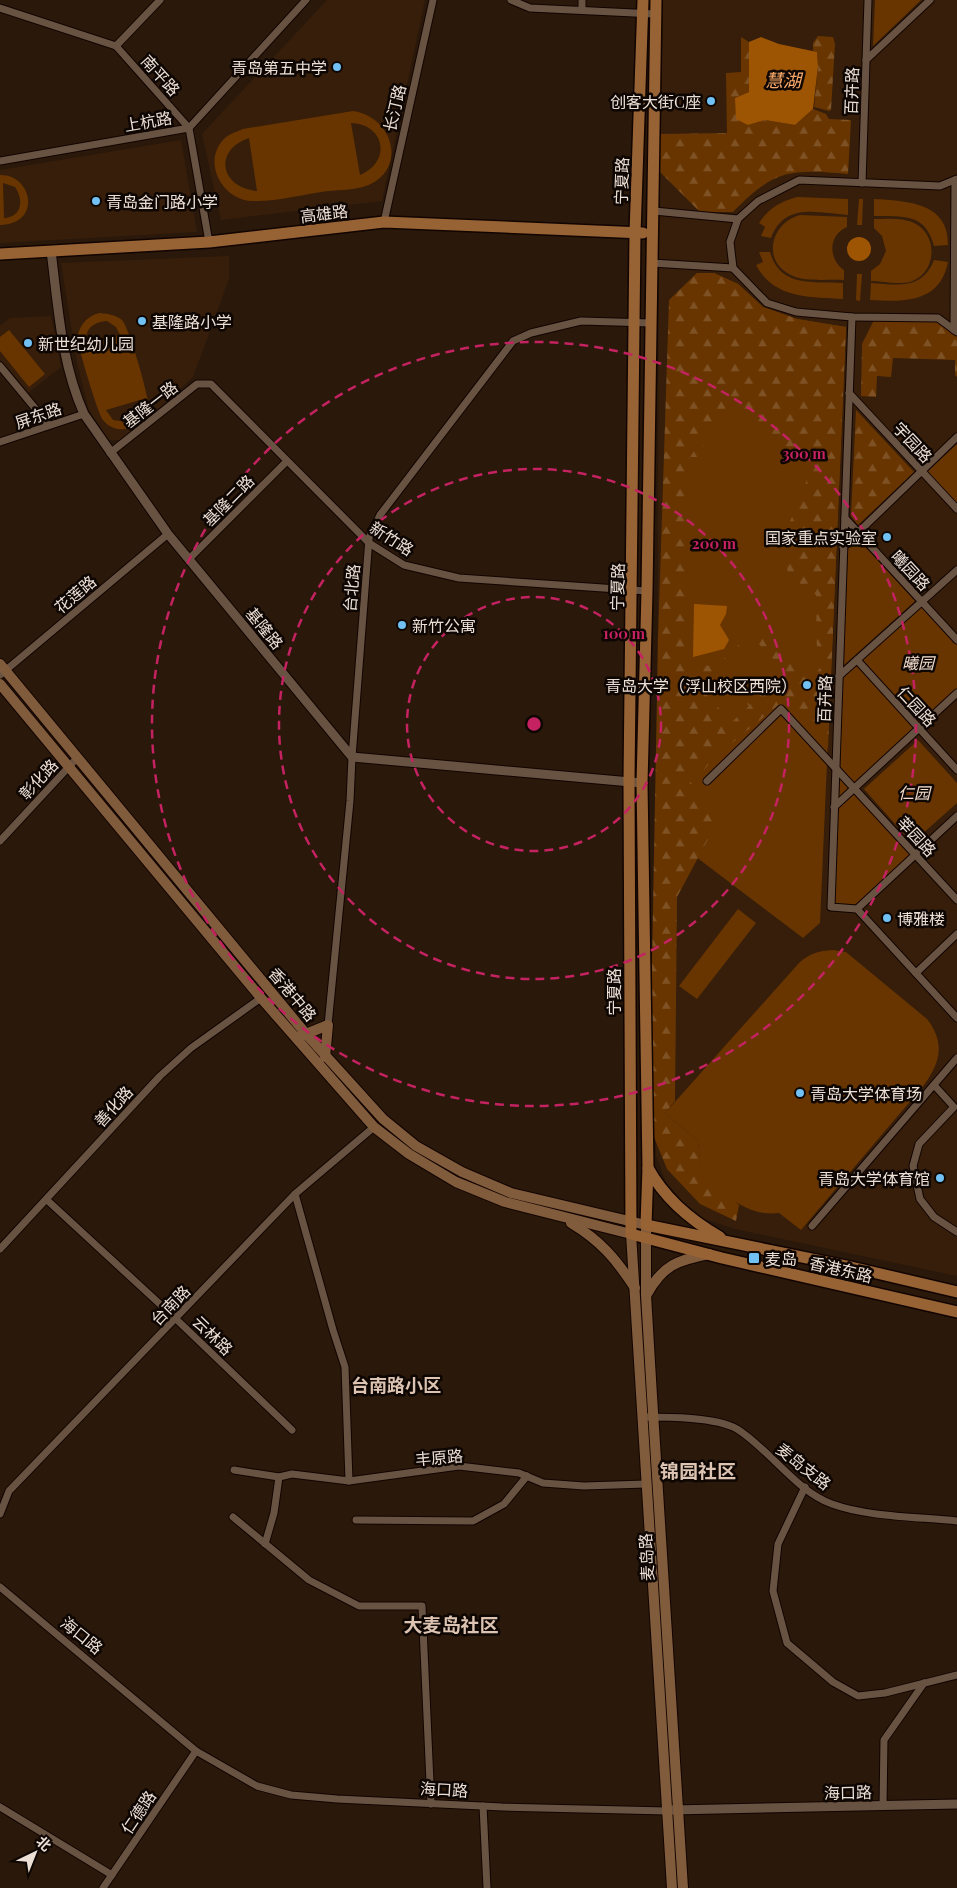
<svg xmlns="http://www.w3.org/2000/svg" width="957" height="1888" font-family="'Playfair Display','Noto Sans SC',serif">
<defs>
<pattern id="forest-firs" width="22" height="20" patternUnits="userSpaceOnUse" patternTransform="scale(1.25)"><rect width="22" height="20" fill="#683500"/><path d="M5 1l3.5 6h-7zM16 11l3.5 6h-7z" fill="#7e5224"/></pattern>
</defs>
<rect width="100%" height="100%" fill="#2a180a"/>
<g fill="#361e0a">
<polygon points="327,0 425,0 382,201 221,220 202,134"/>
<polygon points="663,0 957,0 957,1276 735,1229 705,1219 684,1203 666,1182 656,1156 659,214"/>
<polygon points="181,140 197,232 0,243 0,170"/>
<polygon points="229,256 229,279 193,377 124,440 109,440 89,410 77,363 61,263"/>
<polygon points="51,316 61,367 28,393 0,359 0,326 10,318"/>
</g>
<g fill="#683500" fill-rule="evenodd">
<polygon points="875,0 921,0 873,46"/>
<path d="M353,111c41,6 55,59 13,75 -11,4 -26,4 -38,5 -23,3 -53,11 -76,10 -29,-1 -50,-38 -29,-61 5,-6 13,-8 20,-11zM351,123c34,1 41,39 9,52zM249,138l8,53c-37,-3 -44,-41 -8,-53z"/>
<path d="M0,175c32,-1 43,49 0,50zM3,183l12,4c9,13 7,30 -11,31z"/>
<path d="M797,197l51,2v16c-31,-2 -63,-13 -77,23l-10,-2 4,-9 -6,-4c10,-15 21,-21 38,-26z"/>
<polygon points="859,199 863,199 862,225 857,225"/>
<path d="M874,199c32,2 75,3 74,46l-14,1c-9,-34 -31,-29 -60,-30z"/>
<path d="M800,215l47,2v10c-19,8 -19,32 -3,43v10c-15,-1 -38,2 -51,-4 -32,-13 -23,-53 7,-61z"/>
<path d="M874,219c12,0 30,-2 42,5 23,13 20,50 -6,58 -12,3 -28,-1 -39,-1v-10l9,-7 6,-13 -4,-15 -8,-8z"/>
<path d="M759,252h11c10,36 43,29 73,31v16c-34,-2 -69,0 -87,-34l7,-3z"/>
<path d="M934,260l14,2c-8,41 -44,40 -78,38l1,-17c27,2 51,7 63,-23z"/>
<polygon points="697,273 714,273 738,284 763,307 797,319 846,327 820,923 803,938 675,841 687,283"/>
<polygon points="857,274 862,274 860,301 856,300"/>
<path d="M100,313c8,1 16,2 22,7 7,8 23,64 25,77 2,5 0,13 -2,18 -9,16 -30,20 -42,5 -4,-4 -25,-72 -25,-80 -1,-13 10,-25 22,-27zM107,321l9,6 4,8 -33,10c-4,-15 6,-23 20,-24zM140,400l-1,12 -12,10 -14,-2 -7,-10z"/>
<polygon points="9,330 45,374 29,387 0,351 0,337"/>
<polygon points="957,444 957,504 927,472"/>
<polygon points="858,539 915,601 843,666 848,549"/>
<polygon points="922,605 957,644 957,689 839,797 843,677"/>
<polygon points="918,740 957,783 957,803 912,843 864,789"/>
<polygon points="855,793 912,855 856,906 832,905 838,808"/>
<polygon points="738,909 756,923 697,999 679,986"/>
<path d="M833,950l13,2 81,67c18,23 14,43 -3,66l-123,145 -22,-17c-33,4 -54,-19 -78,-39l-3,-33 -33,-28 134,-150c11,-10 19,-12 34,-13z"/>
</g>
<g fill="url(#forest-firs)" fill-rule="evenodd">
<polygon points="818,36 833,37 835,44 831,110 829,111 814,107 818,66 817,52 813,51 813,43"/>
<path d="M741,37l8,5v50l-14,6 13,27 17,-5 30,5 18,-16 13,5 3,5 22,1 -3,54c-58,-5 -73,-5 -115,38h-33l-41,-41 1,-37 67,-1 -1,-60 15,-1z"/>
<path d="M697,273h17l24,11 25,23 34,12 49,8 -18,421 -45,-47 -68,56 -12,14 -10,-6 -9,10 37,40 -44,82 -2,204 -10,12 33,28 3,29 38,35 -3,16 -36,-17 -33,-35 -18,-44 9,-486 11,-339zM726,409h15l19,27 23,14 26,21 -6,21 -20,45 5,38 28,20 1,62 4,8c-2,7 -8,10 -15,8l-46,-38 -15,1c-18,26 -29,30 -61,33l6,-212h13c1,-28 4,-29 23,-48zM756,641l29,31 -17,16 -29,-31zM738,658l29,31 -17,16 -29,-31zM720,675l29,31 -17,16 -29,-31z"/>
<polygon points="874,320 937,321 957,335 957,377 955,375 955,360 893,358 891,377 877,376 876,397 861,396 862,344"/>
<polygon points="856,410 914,472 858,525 851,516"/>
</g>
<g fill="#9e5503">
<polygon points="761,37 779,44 817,52 818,66 813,109 795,125 765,120 748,125 736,119 735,98 749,92 749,42"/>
<circle cx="859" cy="249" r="12"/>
<polygon points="694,604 727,606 726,614 720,625 729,640 724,649 693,657"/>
</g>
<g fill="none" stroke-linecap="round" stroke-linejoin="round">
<g stroke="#120400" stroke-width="9">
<g id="minor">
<polyline points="511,0 530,8 655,14"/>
<polyline points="0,8 116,46 189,128 209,242"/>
<polyline points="582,10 582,0"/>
<polyline points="116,46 160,0"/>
<polyline points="866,60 930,0"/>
<polyline points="0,161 189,128 306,0"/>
<polyline points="862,183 868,0"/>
<polyline points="654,211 738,219 758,201 799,180 940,186 957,179"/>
<polyline points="384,222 433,0"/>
<polyline points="652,263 733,268 767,303 796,312 852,317 938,318 957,332"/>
<polyline points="733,268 730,242 738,219"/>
<polyline points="852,317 831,907 857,909 957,1018"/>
<polyline points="954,330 955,180"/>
<polyline points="0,366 49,425"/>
<polyline points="849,393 957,509"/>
<polyline points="0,442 84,414"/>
<polyline points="110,453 197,384 211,384 369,543 404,565 459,578 647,591"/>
<polyline points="845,518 957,640"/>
<polyline points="843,547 957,437"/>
<polyline points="189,559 286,462"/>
<polyline points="857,660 957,770"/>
<polyline points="0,675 168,534"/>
<polyline points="839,676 957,570"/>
<polyline points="707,781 781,709 957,900"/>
<polyline points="834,807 957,693"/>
<polyline points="0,841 77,758"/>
<polyline points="857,909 957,816"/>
<polyline points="916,973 957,934"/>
<polyline points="328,1025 350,801 352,757 369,538 380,515 513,341 531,333 581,321 651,323"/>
<polyline points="934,1085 954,1107 919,1144 913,1166 920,1199 934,1217 957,1232"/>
<polyline points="295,1194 333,1330 345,1367 349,1481"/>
<polyline points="47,1200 176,1319 292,1430"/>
<polyline points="812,1226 957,1058"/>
<polyline points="0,1249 160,1076 191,1048 261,998"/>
<path d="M643,1417c24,0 73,0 94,12 31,19 60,63 95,75 35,13 88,13 125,17"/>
<polyline points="234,1470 279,1477 292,1474 349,1481 459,1466 519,1473 543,1483 584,1486 646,1484"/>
<polyline points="805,1487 778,1544 773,1591 787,1643 833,1682 858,1696 885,1693 957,1675"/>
<polyline points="0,1514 9,1491 295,1194 374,1127"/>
<polyline points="233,1517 309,1580 359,1606 422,1606 431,1804"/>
<polyline points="356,1520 473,1521 504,1504 527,1476"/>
<polyline points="265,1544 274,1513 279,1477"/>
<polyline points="0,1587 196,1751 257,1786 291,1795 337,1799 502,1807 667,1811"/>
<polyline points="483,1806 487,1888"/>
<polyline points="883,1806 884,1740 924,1683"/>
<polyline points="0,1807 112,1875"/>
<polyline points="103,1888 196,1751"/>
</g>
</g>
<g stroke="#120400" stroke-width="11">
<g id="tertiary">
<path d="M51,251c7,54 10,112 33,163l84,120 184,223 290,26"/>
<polyline points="672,1810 957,1804"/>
</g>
</g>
<g stroke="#120400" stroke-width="12">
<g id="secondary">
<polyline points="0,664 306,1034 383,1119 416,1146 462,1172 511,1193 646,1225 646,1295 652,1396 683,1888"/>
<polyline points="0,684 261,998 374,1127 409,1154 456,1182 505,1202 631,1234 672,1888"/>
<polyline points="301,1036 328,1025 325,1057"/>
<path d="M571,1223c30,18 45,36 64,65"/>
<path d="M647,1294c16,-29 31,-34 62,-40"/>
</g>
</g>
<g stroke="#120400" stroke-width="14">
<g id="primary">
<polyline points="643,0 635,233 629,781 631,1234 722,1258 957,1312"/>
<polyline points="656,0 647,591 642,783 648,1168 646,1225 851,1267 957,1292"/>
<polyline points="0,254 209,242 384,222 643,233"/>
<path d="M648,1168c17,31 42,52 72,69"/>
</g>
</g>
<use href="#minor" stroke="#685343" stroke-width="7"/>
<use href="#tertiary" stroke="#685343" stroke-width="9"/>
<use href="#secondary" stroke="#805b3c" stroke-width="10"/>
<use href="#primary" stroke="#976335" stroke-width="11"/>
</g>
<g fill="none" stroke="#c42261" stroke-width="2.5" stroke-dasharray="9 6">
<circle cx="534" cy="724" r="127"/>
<circle cx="534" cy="724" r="255"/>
<circle cx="534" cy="724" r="382"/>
</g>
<g fill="#71c1f5" stroke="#0d0602" stroke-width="2">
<circle cx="337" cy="67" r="5"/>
<circle cx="711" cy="101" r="5"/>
<circle cx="96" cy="201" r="5"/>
<circle cx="142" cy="321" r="5"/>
<circle cx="28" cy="343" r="5"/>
<circle cx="887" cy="537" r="5"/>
<circle cx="402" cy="625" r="5"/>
<circle cx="807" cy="685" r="5"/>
<circle cx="887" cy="918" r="5"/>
<circle cx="800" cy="1093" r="5"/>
<circle cx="940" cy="1178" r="5"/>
<rect x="748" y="1252" width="12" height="12" rx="2.5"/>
</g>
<g text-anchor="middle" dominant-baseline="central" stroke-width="5" stroke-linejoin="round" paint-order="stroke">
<g font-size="16" fill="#ecdfd6" stroke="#0d0602" text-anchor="start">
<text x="327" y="67" text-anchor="end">青岛第五中学</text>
<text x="701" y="101" text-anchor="end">创客大街C座</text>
<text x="106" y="201">青岛金门路小学</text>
<text x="152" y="321">基隆路小学</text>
<text x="38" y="343">新世纪幼儿园</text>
<text x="877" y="537" text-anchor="end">国家重点实验室</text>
<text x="412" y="625">新竹公寓</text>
<text x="797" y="685" text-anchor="end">青岛大学（浮山校区西院）</text>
<text x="897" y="918">博雅楼</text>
<text x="810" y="1093">青岛大学体育场</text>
<text x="930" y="1178" text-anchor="end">青岛大学体育馆</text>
<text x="765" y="1258">麦岛</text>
</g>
<g font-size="16" fill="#ecdfd6" stroke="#0d0602">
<text transform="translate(161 75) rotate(48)">南平路</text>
<text transform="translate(851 91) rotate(-88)">百卉路</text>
<text transform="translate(394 108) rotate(-77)">长汀路</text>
<text transform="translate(148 121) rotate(-10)">上杭路</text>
<text transform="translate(621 181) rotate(-88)">宁夏路</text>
<text transform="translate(324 213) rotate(-7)">高雄路</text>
<text transform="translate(150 404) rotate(-38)">基隆一路</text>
<text transform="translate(38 415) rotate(-19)">屏东路</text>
<text transform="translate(913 442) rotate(47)">宇园路</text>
<text transform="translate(228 500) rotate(-45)">基隆二路</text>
<text transform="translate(392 538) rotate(33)">新竹路</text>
<text transform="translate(911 570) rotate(47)">曦园路</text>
<text transform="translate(617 587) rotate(-89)">宁夏路</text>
<text transform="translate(351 588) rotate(-85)">台北路</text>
<text transform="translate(75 594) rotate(-40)">花莲路</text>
<text transform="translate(265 628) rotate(51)">基隆路</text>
<text transform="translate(824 699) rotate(-88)">百卉路</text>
<text transform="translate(917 706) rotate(47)">仁园路</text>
<text transform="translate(38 779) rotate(-47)">彰化路</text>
<text transform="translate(917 836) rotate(47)">莘园路</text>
<text transform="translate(613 992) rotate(-90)">宁夏路</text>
<text transform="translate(293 994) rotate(50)">香港中路</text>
<text transform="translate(113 1106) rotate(-48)">善化路</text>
<text transform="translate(841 1269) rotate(13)">香港东路</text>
<text transform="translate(170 1305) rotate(-46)">台南路</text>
<text transform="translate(213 1335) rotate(44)">云林路</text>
<text transform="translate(439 1457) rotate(-5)">丰原路</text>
<text transform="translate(804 1466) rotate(38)">麦岛支路</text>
<text transform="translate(646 1557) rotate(-93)">麦岛路</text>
<text transform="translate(82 1635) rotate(39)">海口路</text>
<text transform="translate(444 1789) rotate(3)">海口路</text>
<text transform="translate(848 1792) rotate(-1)">海口路</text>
<text transform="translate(138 1812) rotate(-56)">仁德路</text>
</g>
<g font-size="16" font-style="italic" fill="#f1dccd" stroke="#0d0602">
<text x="918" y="662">曦园</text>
<text x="914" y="792">仁园</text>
</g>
<g font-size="18" font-style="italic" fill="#fbab6b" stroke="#0d0602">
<text x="783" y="80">慧湖</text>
</g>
<g font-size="18" font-weight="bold" fill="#ddc4b2" stroke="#0d0602">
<text x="396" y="1385">台南路小区</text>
</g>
<g font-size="19" font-weight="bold" fill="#ddc4b2" stroke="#0d0602">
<text x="698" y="1470">锦园社区</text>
<text x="451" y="1624">大麦岛社区</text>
</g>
</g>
<circle cx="534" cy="724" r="8" fill="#c42261" stroke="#0d0602" stroke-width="2.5"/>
<g font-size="15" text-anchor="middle" font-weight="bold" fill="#c42261" stroke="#0d0602" stroke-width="5" stroke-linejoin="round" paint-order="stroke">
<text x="804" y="459">300 m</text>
<text x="714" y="549">200 m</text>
<text x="624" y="639">100 m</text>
</g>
<g transform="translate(35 1853) rotate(43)" stroke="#0d0602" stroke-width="4" paint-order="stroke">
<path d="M0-4L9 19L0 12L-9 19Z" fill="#ecdfd6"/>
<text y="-8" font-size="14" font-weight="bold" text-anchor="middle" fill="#ecdfd6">北</text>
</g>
</svg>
